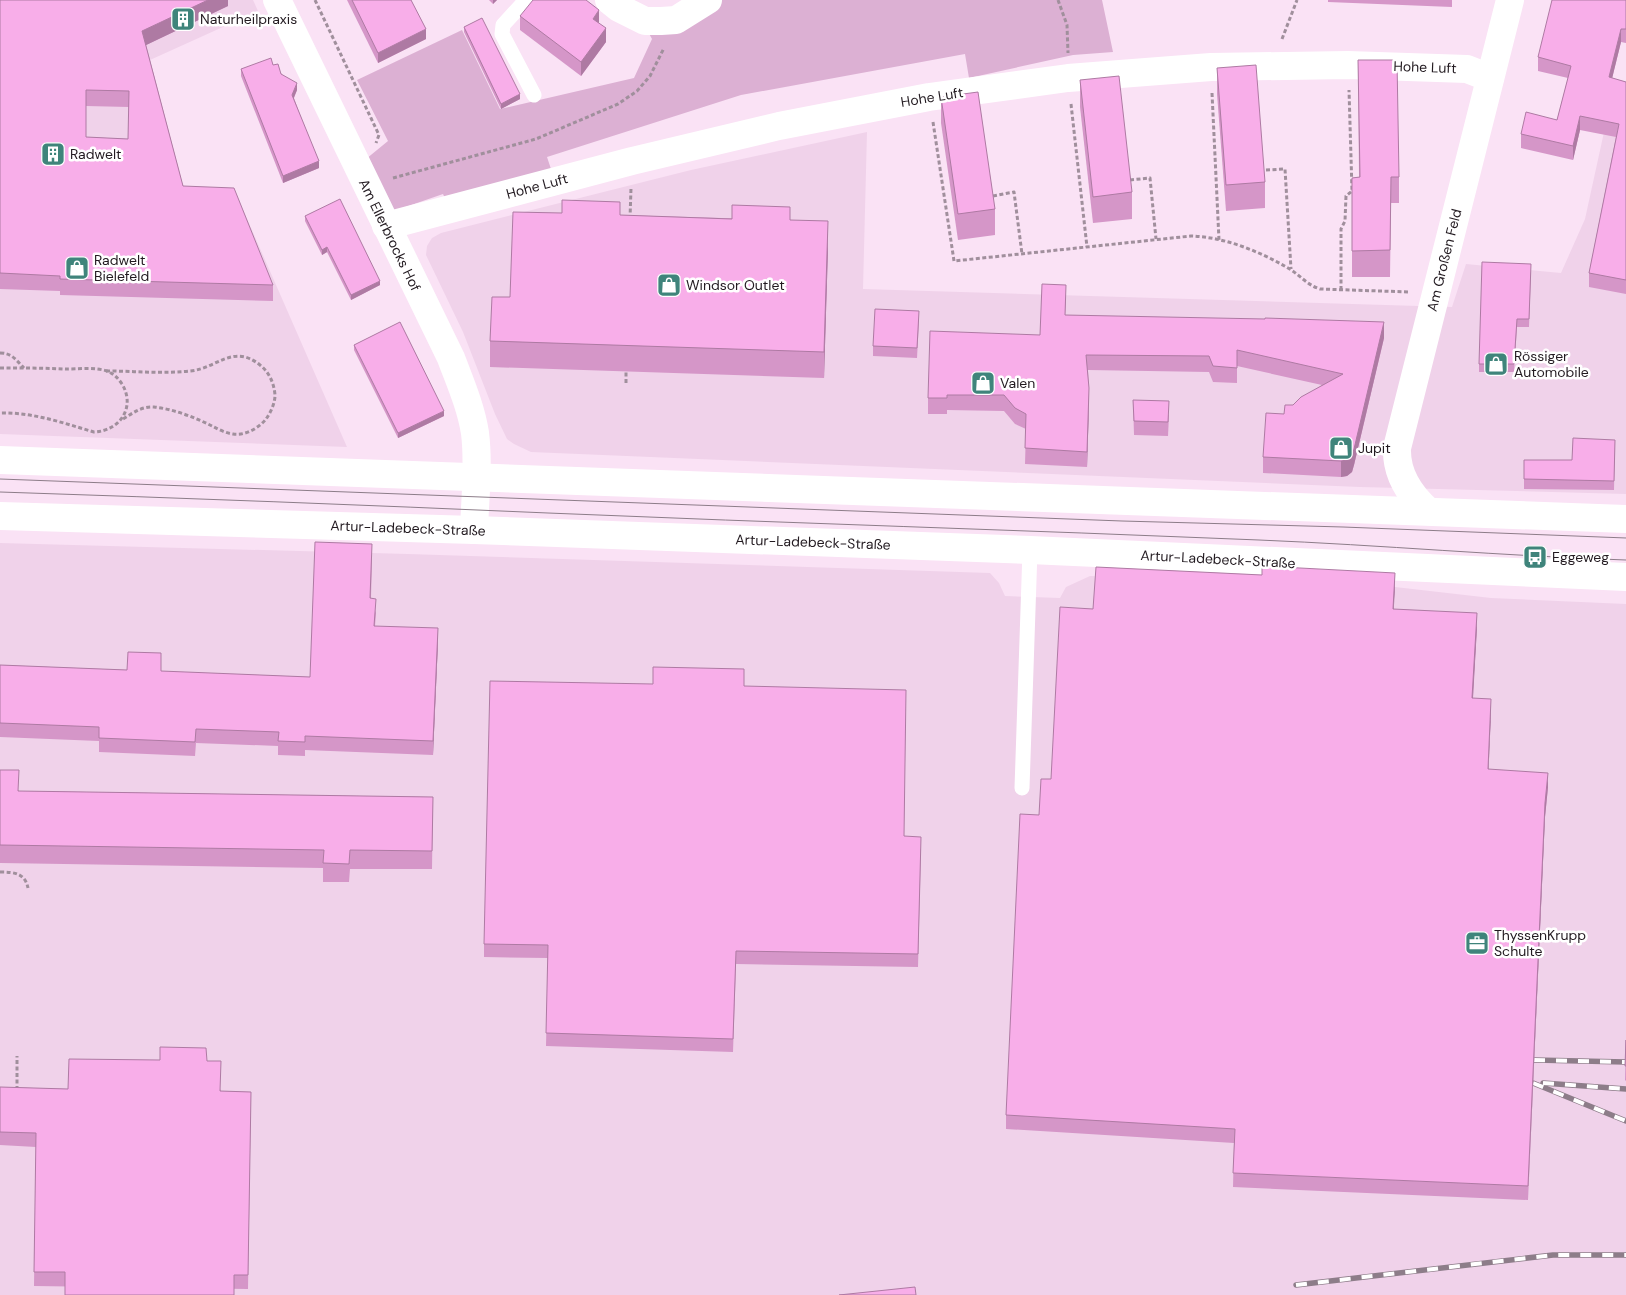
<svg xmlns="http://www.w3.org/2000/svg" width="1626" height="1295" font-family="'DM Sans',sans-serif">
<rect width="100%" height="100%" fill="#fae2f5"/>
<g fill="#f0d2ea">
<polygon points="0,0 253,0 258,11 150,60 183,189 234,189 347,447 0,434"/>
<polygon points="1626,118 1626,494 1360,487 531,452 514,444 507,439 495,414 463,332 426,255 427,246 432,238 441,233 691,170 867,132 863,289 1452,307 1466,264 1561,273 1585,219 1606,123"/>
<polygon points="0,543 408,554 990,573 999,583 1005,596 1060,598 1066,587 1090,576 1262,580 1395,587 1491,598 1626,604 1626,1295 0,1295"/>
</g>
<polygon fill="#dcb0d3" points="717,0 1102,0 1113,52 1073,55 969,78 965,54 741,95 547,157 553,175 448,205 443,194 391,212 366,159 388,141 357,80 462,30 500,109 634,78 652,39 646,28"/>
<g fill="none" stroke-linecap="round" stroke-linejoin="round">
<g stroke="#a08f9c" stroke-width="3" stroke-dasharray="4 2.5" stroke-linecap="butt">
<polyline points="315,0 379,135 376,143"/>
<polyline points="1058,0 1067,25 1068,53"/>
<polyline points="1282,39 1297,0"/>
<polyline points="1212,93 1219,240"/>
<polyline points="1071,104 1087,247"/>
<path d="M933,122l21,139 237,-25c33,1 68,15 97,32 12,7 19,17 32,21l90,3"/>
<polyline points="1266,170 1285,169 1291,269"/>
<polyline points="393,178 536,139 618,104 637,91 650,76 664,48"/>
<polyline points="1130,180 1150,178 1156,239"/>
<polyline points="993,196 1014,192 1022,254"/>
<polyline points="630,219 631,188"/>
<polyline points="1341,290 1341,229 1345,221 1346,196 1352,191 1349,90"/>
<path d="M0,353c12,0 16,7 24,15"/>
<path d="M0,368c22,0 44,0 65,1 13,0 30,-2 42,2 7,3 11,7 15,13 14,23 -2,47 -28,48 -31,-9 -61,-20 -94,-19"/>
<path d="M106,371c28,0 56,3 84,0 26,-2 43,-28 70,-6 9,7 14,18 15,30 0,8 -4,17 -9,24 -7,9 -21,17 -33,15 -8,-1 -15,-5 -21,-8 -18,-9 -39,-17 -58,-19 -12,-1 -21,6 -31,12"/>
<polyline points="626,383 626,372"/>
<path d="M0,872c14,0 25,1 28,16"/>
<polyline points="17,1090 17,1056"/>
</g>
<g stroke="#fff" stroke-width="15">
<polyline points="526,0 503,25 502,34 534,95"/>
<polyline points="1022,788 1030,550"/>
</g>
<g stroke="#fff" stroke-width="28">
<path d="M277,0l174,358c9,24 20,49 24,75 4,32 0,65 -1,97"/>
<polyline points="609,0 619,8 645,21 661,21 676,20 708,0"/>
<polyline points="386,226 632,161 779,126 929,97 1068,78 1211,67 1348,65 1467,69 1490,78"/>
<path d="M1428,511c-19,-17 -32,-37 -31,-63l113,-448"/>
</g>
<g stroke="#fff" stroke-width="28">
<polyline points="0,460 1626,519"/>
<polyline points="0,516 474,530 1030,550 1626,577"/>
</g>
<g stroke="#8d7d89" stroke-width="1">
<polyline points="0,479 1122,521 1343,527 1626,538"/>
<path d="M0,492c183,6 365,13 548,21 236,10 474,17 711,27 122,5 244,16 367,20"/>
</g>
<g stroke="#8d7d89" stroke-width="5.5">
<g id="rail">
<polyline points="1534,1060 1626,1062"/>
<polyline points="1533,1083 1626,1121"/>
<polyline points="1543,1083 1626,1089"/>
<polyline points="1296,1285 1553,1255 1626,1255"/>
</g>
</g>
<use href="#rail" stroke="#fff" stroke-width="4" stroke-dasharray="11" stroke-linecap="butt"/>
</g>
<g fill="#d596c8" fill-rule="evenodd">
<path d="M0,0h228v6l-82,39 37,141 90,99v16l-213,-6v-4l-60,-2zM86,106l43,1 -1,32 -42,-2z"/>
<polygon points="347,0 411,0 426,39 378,63"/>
<polygon points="489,0 497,0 493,4"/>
<polygon points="1328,0 1452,0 1452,7 1328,2"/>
<polygon points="1626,0 1626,43 1621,42 1612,78 1626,82 1626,294 1589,287 1589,273 1616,137 1580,130 1573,160 1521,148 1521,134 1557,120 1568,78 1538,71 1538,57"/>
<polygon points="520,16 599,23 606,42 581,76 520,30"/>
<polygon points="464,27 520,99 501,109 464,32"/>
<polygon points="1358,60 1399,177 1399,203 1391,203 1390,277 1352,277 1352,178 1359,177"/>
<polygon points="273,65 297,90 294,98 319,168 283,183 241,76 241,69"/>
<polygon points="1217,68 1265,182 1265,208 1226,211 1217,94"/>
<polygon points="1080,80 1132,192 1132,219 1093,223 1080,107"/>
<polygon points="941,97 995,209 995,235 958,240 941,123"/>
<polygon points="620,215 790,220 828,248 824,378 490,367 490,341 510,297"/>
<polygon points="305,216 380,285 351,300 327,252 322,255 305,221"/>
<polygon points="1531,272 1529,327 1517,327 1514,372 1479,372 1479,364"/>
<polygon points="1066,301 1065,315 1384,338 1354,465 1352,472 1347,476 1341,477 1263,473 1263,457 1284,414 1293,405 1322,385 1237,366 1237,383 1213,382 1209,372 1088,370 1089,403 1087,467 1025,464 1026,429 1015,424 1004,411 947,410 947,414 928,414 928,398 1040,335"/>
<polygon points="919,320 917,358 873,356 873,346"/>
<polygon points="354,345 444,416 398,438 354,350"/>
<polygon points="1133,400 1169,415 1168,436 1134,435"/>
<polygon points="1615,440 1614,490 1524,489 1524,460 1572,460"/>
<polygon points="372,558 371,598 376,613 375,626 438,642 433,755 305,750 305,756 278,755 278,746 196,743 195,756 99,752 99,741 0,737 0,665 310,677"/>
<polygon points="1395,587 1393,609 1477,627 1473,699 1491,713 1488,769 1548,787 1545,817 1528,1200 1233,1187 1234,1143 1006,1129 1006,1115 1039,815 1051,779 1093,609"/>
<polygon points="744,686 904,836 921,849 918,967 736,964 733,1052 546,1046 548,958 484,957 484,944"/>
<polygon points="0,770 19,791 433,797 432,869 350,869 349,882 323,882 323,868 0,863"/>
<polygon points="1626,1040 1626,1081 1625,1080"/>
<polygon points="207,1061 221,1091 251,1092 248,1289 34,1286 36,1147 0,1145 0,1087 68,1089"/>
</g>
<g fill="#ae7aa3">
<polygon points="208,0 228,0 228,6 142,47 142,31"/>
<polygon points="493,0 497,0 493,4"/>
<polygon points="599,10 599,24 593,19"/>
<polygon points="606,28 606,42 581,76 581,62"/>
<polygon points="426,29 426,39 378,63 378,53"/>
<polygon points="1621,29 1621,42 1609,91 1609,77"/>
<polygon points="297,83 297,90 292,102 292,95"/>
<polygon points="520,94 520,99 501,109 501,104"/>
<polygon points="1580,116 1580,130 1573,160 1573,146"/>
<polygon points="319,161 319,168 283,183 283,176"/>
<polygon points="828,221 828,248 824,378 824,352"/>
<polygon points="327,247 327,252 322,255 322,250"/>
<polygon points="380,281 380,285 351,300 351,295"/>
<polygon points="1384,322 1384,338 1354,465 1352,472 1347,476 1341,477 1341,461"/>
<polygon points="1089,388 1089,403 1087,467 1087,452"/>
<polygon points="444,411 444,416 398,438 398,433"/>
<polygon points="1395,573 1395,587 1393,623 1393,609"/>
<polygon points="1477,613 1477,627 1472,713 1472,698"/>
<polygon points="438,628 438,642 433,755 433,741"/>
<polygon points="1491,699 1491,713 1488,783 1488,769"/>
<polygon points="1548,773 1548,787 1545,817 1528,1200 1545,803"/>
</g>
<g fill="#f8aee9" stroke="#ae7aa3" fill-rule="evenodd">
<path d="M0,0h208l-66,31 41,155 51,2 39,97 -213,-6v-3l-60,-3zM86,90l43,1 -1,48 -42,-2z"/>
<polygon points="352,0 411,0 426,29 378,53"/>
<polygon points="533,0 586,0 599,10 593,19 606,28 581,62 520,16"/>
<polygon points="1552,0 1626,0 1626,29 1621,29 1609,77 1626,82 1626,280 1589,273 1619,124 1580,116 1573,146 1521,134 1526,112 1557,120 1571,66 1538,57"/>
<polygon points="482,18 520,94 501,104 464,27"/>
<polygon points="271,58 273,65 278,64 281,74 297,83 292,95 319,161 283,176 241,69"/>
<polygon points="1358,60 1397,60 1399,177 1391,177 1390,250 1352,251 1352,178 1360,177"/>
<polygon points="1256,65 1265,182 1226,185 1217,68"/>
<polygon points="1119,76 1132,192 1093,197 1080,80"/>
<polygon points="978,92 995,209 958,214 941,97"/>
<polygon points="340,199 380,281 351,295 327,247 322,250 305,216"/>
<polygon points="562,200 620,202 620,215 732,219 732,205 790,207 790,220 828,221 824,352 490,341 492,297 510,297 513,212 562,213"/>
<polygon points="1482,262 1531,264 1529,319 1517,319 1514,364 1479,364"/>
<polygon points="1042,284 1066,285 1065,315 1265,319 1265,318 1384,322 1354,449 1352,456 1347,460 1341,461 1263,457 1266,413 1284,414 1285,405 1293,405 1301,397 1343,374 1237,350 1237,368 1213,366 1209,356 1086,355 1089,388 1087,452 1025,448 1026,414 1015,408 1004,395 947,395 947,398 928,398 930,331 1040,335"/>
<polygon points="875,309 919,311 917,348 873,346"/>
<polygon points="400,322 444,411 398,433 354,345"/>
<polygon points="1133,400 1169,401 1168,422 1134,421"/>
<polygon points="1573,438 1615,440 1614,481 1524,479 1524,460 1572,460"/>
<polygon points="315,542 372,544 370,598 376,599 374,626 438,628 433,741 305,736 305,742 278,741 279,732 196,729 195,742 99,738 99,727 0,723 0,665 127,670 128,652 161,653 161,671 310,677"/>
<polygon points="1262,566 1395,573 1393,609 1477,613 1472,698 1491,699 1488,769 1548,773 1545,803 1528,1186 1233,1173 1235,1129 1006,1115 1020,814 1039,815 1041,779 1051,779 1060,607 1093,609 1096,567 1262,575"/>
<polygon points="653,667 744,669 744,686 906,690 904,836 921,837 918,954 736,951 733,1039 546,1033 548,945 484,944 490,681 653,684"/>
<polygon points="0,770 19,770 18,791 433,797 432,851 350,850 349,864 323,863 324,850 0,845"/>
<polygon points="1626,1040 1626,1066 1625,1066"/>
<polygon points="160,1047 206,1048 207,1061 221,1061 220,1091 251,1092 248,1275 234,1275 234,1295 65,1295 65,1272 34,1272 36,1133 0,1132 0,1087 68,1089 69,1059 160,1060"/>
<polygon points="915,1287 916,1295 839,1295"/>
</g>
<defs>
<g id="building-square" transform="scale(1.25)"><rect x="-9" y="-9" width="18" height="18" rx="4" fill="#3f847b" stroke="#fff"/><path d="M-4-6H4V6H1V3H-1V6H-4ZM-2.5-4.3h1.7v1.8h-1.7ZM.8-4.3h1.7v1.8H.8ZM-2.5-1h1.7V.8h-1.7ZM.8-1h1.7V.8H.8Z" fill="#fff"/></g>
<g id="shop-square" transform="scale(1.25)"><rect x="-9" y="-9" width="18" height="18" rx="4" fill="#3f847b" stroke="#fff"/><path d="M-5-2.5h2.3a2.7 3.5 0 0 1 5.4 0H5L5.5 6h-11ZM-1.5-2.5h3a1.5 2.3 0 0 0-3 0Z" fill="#fff"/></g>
<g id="bus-square" transform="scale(1.25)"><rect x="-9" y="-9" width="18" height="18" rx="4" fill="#3f847b" stroke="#fff"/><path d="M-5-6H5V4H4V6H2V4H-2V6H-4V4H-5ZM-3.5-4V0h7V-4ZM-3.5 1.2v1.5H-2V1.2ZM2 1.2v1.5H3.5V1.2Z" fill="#fff"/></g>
<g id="office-square" transform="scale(1.25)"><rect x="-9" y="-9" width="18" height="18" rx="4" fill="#3f847b" stroke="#fff"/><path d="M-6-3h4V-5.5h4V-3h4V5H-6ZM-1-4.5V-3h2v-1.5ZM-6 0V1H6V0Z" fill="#fff"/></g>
</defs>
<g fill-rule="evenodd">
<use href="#building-square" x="183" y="19"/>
<use href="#building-square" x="53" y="154"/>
<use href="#shop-square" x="77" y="268"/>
<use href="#shop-square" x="669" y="285"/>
<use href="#shop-square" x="1496" y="364"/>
<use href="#shop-square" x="983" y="383"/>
<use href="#shop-square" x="1341" y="448"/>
<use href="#bus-square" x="1535" y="557"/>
<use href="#office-square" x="1477" y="943"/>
</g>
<g text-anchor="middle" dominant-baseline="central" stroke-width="5" stroke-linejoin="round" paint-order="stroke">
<g font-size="14" fill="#221a20" stroke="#fff" text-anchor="start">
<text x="200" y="19">Naturheilpraxis</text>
<text x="70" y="154">Radwelt</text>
<text x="94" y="260">Radwelt<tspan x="94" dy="16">Bielefeld</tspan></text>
<text x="686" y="285">Windsor Outlet</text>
<text x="1514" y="356">Rössiger<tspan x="1514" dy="16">Automobile</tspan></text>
<text x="1000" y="383">Valen</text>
<text x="1358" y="448">Jupit</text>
<text x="1552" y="557">Eggeweg</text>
<text x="1494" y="935">ThyssenKrupp<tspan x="1494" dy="16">Schulte</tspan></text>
</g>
<g font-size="14" fill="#221a20" stroke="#fff">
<text transform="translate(1425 67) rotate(2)">Hohe Luft</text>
<text transform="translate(932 97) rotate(-9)">Hohe Luft</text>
<text transform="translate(537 186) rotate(-15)">Hohe Luft</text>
<text transform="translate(390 235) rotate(64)">Am Ellerbrocks Hof</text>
<text transform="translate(1444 260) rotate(-76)">Am Großen Feld</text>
<text transform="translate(408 528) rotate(2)">Artur-Ladebeck-Straße</text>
<text transform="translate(813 542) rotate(2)">Artur-Ladebeck-Straße</text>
<text transform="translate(1218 559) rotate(3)">Artur-Ladebeck-Straße</text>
</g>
</g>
</svg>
